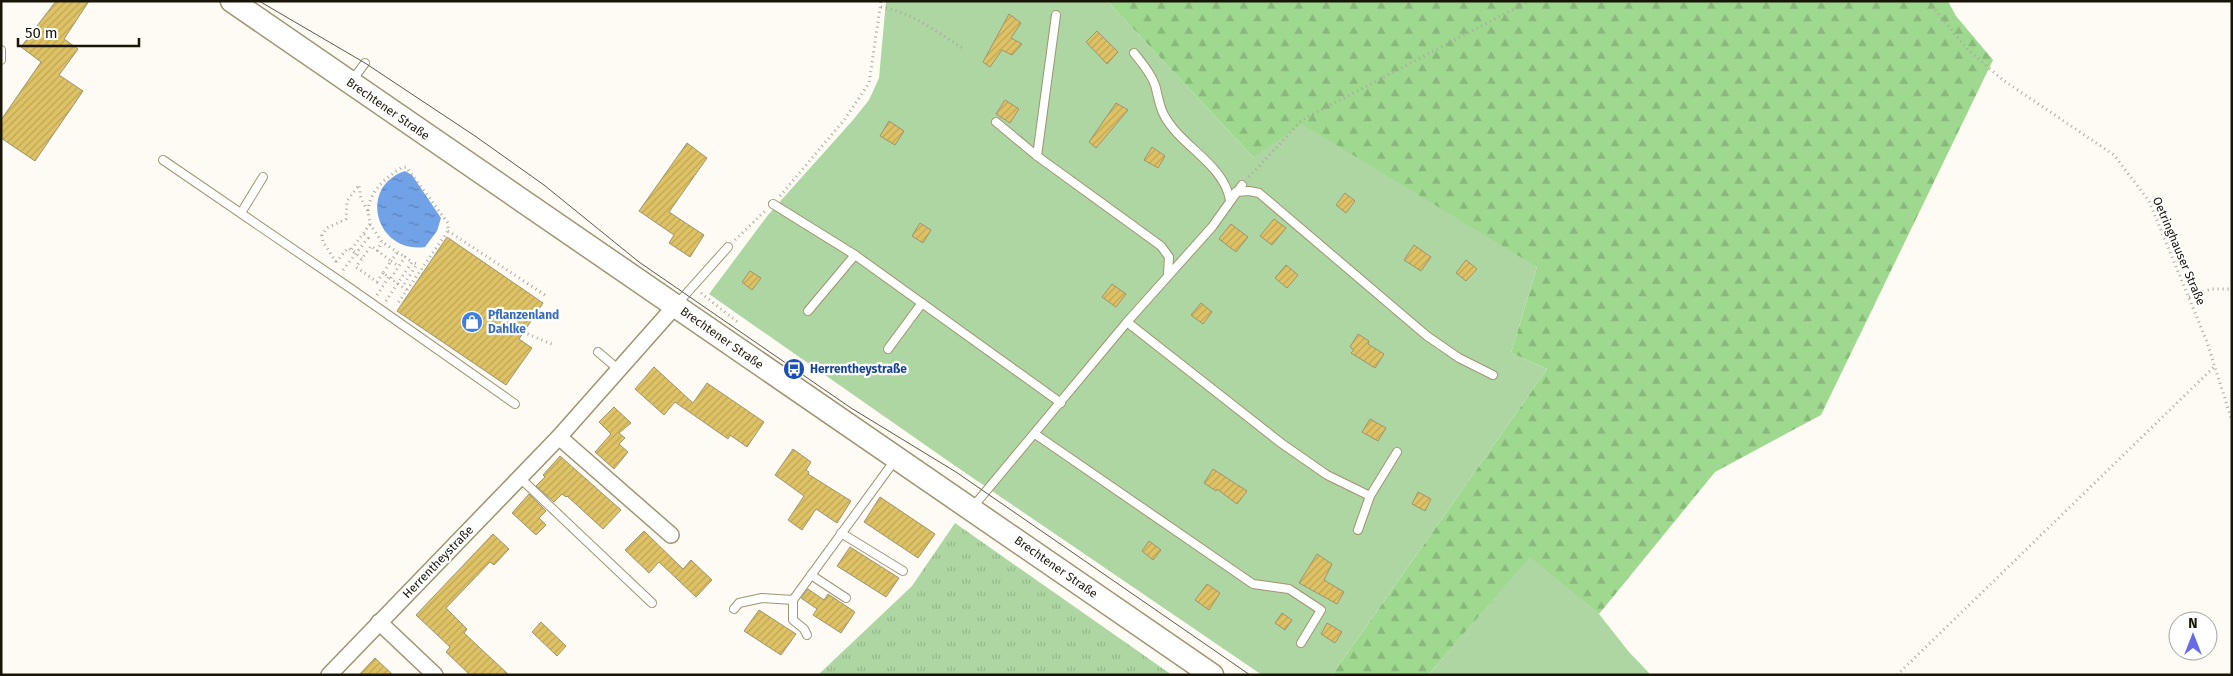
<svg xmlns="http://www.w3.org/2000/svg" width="2233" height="676" font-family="'Fira Sans',sans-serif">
<defs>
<pattern id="grass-tufts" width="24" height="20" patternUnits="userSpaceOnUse" patternTransform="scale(1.25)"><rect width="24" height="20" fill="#add6a2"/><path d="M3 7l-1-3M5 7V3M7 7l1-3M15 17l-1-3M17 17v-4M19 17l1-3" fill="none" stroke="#94b78a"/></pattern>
<pattern id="forest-firs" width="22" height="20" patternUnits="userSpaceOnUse" patternTransform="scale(1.25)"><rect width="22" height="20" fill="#9fd98f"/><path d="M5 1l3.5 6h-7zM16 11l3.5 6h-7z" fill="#88b97a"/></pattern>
<pattern id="water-ripples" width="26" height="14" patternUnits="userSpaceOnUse" patternTransform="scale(1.25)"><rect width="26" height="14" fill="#71a2e8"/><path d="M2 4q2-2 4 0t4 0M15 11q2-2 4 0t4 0" fill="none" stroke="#5c83ba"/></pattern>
<pattern id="building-hatch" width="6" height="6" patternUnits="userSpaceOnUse" patternTransform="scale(1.25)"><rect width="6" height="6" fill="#dec265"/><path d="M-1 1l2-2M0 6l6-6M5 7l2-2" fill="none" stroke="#bea656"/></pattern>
</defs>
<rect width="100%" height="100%" fill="#fefbf4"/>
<polygon fill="url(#grass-tufts)" points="955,523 1172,675 818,675 912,586"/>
<polygon fill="url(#forest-firs)" points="1107,1 1948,1 1956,16 1993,60 1821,415 1715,472 1599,614 1530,558 1428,675 1332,675 1547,369 1511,353 1537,267 1253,157"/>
<g fill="#add6a2">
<polygon points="886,1 1107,1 1253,157 1302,124 1537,267 1511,353 1547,369 1332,675 1262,675 951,463 709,294 768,215 853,120 869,100 879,78"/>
<polygon points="1530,557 1599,614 1629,652 1651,675 1428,675"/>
</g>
<path fill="url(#water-ripples)" d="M405,171l7,4 29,43 -4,13 -12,16c-49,7 -68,-60 -20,-76z"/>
<g fill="url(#building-hatch)" stroke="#9d9371">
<polygon points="56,1 89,1 64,39 78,49 59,75 83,91 35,161 1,138 1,120 41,62 21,47"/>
<polygon points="1009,14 1021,23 1011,38 1022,44 1012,55 1002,50 990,67 983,62"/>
<polygon points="1097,31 1118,52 1107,64 1086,42"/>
<polygon points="1005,100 1019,109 1010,123 996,114"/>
<polygon points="1116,103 1128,110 1096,148 1089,142"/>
<polygon points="889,121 904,131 895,145 880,136"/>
<polygon points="687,143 707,158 669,212 704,235 690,257 669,243 674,235 639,211"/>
<polygon points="1152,147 1165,156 1158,168 1144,160"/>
<polygon points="1345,193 1355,201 1346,213 1336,205"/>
<polygon points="1274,219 1286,228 1272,245 1260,236"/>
<polygon points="920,223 931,230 923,243 912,236"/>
<polygon points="1231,224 1248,237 1236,252 1219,239"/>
<polygon points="447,237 543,303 519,339 532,348 506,385 397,311"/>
<polygon points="1414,245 1431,257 1421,271 1404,260"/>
<polygon points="1466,260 1477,269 1466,281 1456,273"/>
<polygon points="1286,265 1298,275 1287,288 1275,278"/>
<polygon points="750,271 761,278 752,290 742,282"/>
<polygon points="1112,284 1126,294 1116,307 1102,297"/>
<polygon points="1201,303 1212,312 1203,324 1191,315"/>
<polygon points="1358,334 1369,341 1368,344 1384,354 1375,368 1351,353 1354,350 1350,347"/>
<polygon points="654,367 693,403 707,383 764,422 747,447 730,435 728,439 675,402 664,415 635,389"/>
<polygon points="614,407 631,423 619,433 625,438 619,444 628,452 614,469 595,452 611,434 599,422"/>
<polygon points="1370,419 1386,428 1378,441 1362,432"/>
<polygon points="793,449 811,462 806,470 809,472 808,474 851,501 837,523 816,509 802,530 788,520 804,496 775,475"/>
<polygon points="560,456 621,510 603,529 567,496 566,497 562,494 554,502 536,486 545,477 543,475"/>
<polygon points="1213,469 1247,491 1237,504 1217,489 1216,491 1204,483"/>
<polygon points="1418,492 1431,499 1425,511 1412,504"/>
<polygon points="529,494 546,511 539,518 546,525 536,535 512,513"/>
<polygon points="880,497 935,534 918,558 864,522"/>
<polygon points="644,531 683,569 691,560 712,580 696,597 659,562 649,573 625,550"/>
<polygon points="493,534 509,549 494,565 490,562 446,608 467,629 464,633 509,675 470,675 446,652 450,647 416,615"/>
<polygon points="1149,541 1161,550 1153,560 1142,551"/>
<polygon points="850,547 899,578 886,597 837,566"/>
<polygon points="1317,554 1332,564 1324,580 1344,592 1337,604 1299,583"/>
<polygon points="1207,584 1220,593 1209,610 1195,600"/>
<polygon points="808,589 824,600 828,594 855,612 841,633 813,615 817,609 801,598"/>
<polygon points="759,610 796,634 781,655 744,631"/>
<polygon points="1282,613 1292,620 1285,630 1275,623"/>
<polygon points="541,622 566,646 557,656 532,632"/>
<polygon points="1327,623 1342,632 1335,643 1321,634"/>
<polygon points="375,658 393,675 359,675"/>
</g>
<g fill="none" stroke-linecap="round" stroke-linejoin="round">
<g stroke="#9f9472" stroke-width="10">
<g id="service">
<polyline points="1,50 1,60"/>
<path d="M1134,53c8,10 17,20 21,32 3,10 4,21 9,30 17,32 59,48 66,85"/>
<polyline points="351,82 365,63"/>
<polyline points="996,122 1037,156 1161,246 1169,257 1168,274"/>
<polyline points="1037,156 1056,15"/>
<polyline points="163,160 350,288 515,404"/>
<polyline points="1236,192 1249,191 1259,193 1427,336 1459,358 1493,375"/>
<polyline points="773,204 855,255 1061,403"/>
<polyline points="241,213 263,177"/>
<polyline points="677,304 728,247"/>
<polyline points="808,311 855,255"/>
<polyline points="1127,322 1281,443 1327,475 1370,496 1397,452"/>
<polyline points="888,349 922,303"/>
<polyline points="598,352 618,369"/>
<polyline points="1035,434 1253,584 1289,589 1321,610 1301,643"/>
<polyline points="520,478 652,603"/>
<polyline points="972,508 1127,322 1212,227 1242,185"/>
<polyline points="1358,530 1370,496"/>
<polyline points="841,533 903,571"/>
<polyline points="811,575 846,598"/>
<polyline points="793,600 793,620 804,629 807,635"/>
<polyline points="734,609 739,603 762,598 793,600 895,460"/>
</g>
</g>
<g stroke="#9f9472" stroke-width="18">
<g id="minor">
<polyline points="559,437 671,535"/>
<polyline points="379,622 435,675"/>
<polyline points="329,675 559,437 676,305"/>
</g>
</g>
<g stroke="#9f9472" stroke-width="25">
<polyline id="secondary" points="232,1 1212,675"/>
</g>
<g stroke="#aba79e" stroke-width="3" stroke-dasharray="1 4" stroke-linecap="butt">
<polyline points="1931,1 1933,7 1967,49 2003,80 2114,155 2149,201 2207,342 2232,421"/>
<path d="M881,7c31,5 57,26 83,42"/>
<polyline points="1249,177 1302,120 1529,1"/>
<polyline points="780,196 845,119 869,83 881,1"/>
<path d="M368,211c2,-21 17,-32 33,-43l5,-1 42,56v8l-50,72"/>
<polyline points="370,224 382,242 405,257"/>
<polyline points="448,231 548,297"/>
<polyline points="735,240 765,211"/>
<polyline points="377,251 382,242"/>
<polyline points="397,253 391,261 399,266"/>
<polyline points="336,262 323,242 322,235 327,228 346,219 347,201 359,185 361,199 368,211 370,224 351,250"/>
<polyline points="336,262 348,248 362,258"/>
<polyline points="343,270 368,238 363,233"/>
<polyline points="383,273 377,282 356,267 371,246 391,261 383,273 407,290"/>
<polyline points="391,278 405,257 412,262"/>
<polyline points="701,293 740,324"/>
<polyline points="377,295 389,277"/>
<polyline points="2189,297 2211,289 2232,289"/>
<polyline points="386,301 412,262 417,264 403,286"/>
<polyline points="523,332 554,345"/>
<polyline points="1897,675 2215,366"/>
</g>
<use href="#service" stroke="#fff" stroke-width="8"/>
<use href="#minor" stroke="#fff" stroke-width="15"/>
<use href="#secondary" stroke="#fff" stroke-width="22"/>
<polyline stroke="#5d594e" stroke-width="1" points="259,1 365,63 475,136 544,185 639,262 851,408 956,472 1250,675"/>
</g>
<defs>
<g id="shop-disc" transform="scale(1.125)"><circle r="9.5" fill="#3f7fe0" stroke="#fff"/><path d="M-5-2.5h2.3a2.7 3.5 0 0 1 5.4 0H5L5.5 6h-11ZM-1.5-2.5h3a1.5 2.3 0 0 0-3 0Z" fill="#fff"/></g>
<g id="bus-disc" transform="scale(1.125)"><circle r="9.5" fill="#1a4fb4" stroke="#fff"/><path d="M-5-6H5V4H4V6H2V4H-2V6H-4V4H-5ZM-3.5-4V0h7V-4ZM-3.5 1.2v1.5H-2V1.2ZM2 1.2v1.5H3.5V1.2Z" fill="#fff"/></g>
</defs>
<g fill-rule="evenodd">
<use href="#shop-disc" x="472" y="322"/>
<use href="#bus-disc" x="794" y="369"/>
</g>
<g text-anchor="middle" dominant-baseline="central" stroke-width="4.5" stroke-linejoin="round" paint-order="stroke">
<g font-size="12" fill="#181407" stroke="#fff">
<text transform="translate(388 109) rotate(35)">Brechtener Straße</text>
<text transform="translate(2179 251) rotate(67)">Oetringhauser Straße</text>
<text transform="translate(722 338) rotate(35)">Brechtener Straße</text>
<text transform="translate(438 562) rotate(-46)">Herrentheystraße</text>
<text transform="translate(1056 567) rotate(35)">Brechtener Straße</text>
</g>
<g font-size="12" font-weight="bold" fill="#366cbe" stroke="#fff" text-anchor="start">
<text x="488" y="315">Pflanzenland<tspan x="488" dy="14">Dahlke</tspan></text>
</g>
<g font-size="12" font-weight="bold" fill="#164399" stroke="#fff" text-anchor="start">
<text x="810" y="369">Herrentheystraße</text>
</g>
</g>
<rect width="2233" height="676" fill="none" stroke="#181407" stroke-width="5"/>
<g transform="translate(2193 636)"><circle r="24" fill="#ffffff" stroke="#a3a19c"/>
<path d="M0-4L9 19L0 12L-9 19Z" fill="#676be5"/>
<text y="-8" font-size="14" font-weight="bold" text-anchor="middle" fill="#181407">N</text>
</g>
<path d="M18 38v8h121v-8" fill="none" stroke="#181407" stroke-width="2.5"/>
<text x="25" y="38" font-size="15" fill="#181407" stroke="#ffffff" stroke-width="4" paint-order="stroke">50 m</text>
</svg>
